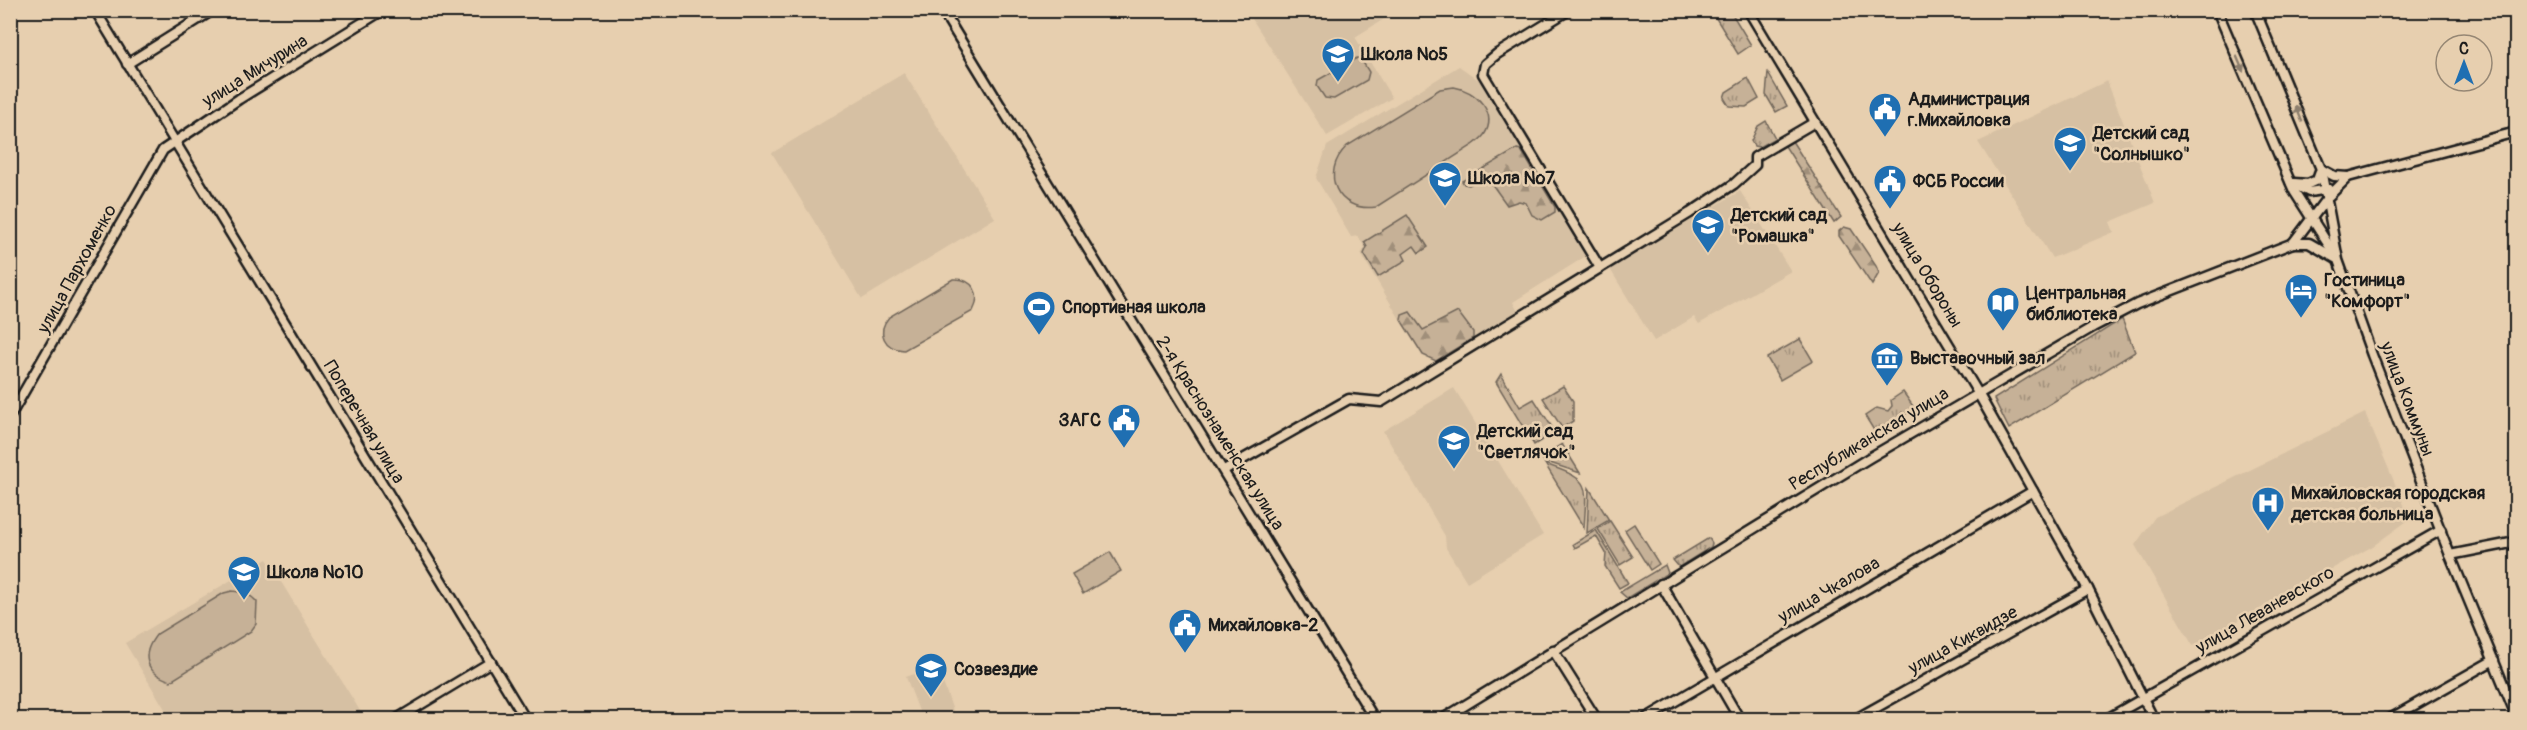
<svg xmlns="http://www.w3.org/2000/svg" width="2527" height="730" font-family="Pangolin,sans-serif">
<defs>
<pattern id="grass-tufts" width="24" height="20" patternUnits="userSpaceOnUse" patternTransform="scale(1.5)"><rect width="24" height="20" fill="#c6b197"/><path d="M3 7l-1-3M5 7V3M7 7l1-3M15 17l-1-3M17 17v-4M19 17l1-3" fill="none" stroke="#a08f7a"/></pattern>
<pattern id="forest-firs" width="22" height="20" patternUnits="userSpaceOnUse" patternTransform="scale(1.5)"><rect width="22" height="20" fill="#c6b197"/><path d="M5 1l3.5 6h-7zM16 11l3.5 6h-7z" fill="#a08f7a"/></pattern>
</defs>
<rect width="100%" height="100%" fill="#e7cfaf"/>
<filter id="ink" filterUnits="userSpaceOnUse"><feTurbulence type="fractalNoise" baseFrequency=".0167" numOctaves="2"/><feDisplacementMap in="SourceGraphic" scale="12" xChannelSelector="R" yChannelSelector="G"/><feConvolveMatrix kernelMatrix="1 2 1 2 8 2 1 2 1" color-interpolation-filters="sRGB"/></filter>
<g filter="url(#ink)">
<g fill="#d6c0a3">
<polygon points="1247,11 1397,11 1355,37 1392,98 1327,136"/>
<polygon points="1459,66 1483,83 1586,256 1513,302 1518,312 1437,362 1422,356 1361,254 1365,248 1358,236 1351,237 1316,178 1327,146"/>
<polygon points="904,73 995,218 862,299 772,153"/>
<polygon points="2107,81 2155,203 2110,222 2114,232 2052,258 1978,142"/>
<polygon points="1740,191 1791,271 1699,324 1694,317 1654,341 1610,269"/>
<polygon points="1454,388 1543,535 1467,582 1446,548 1445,536 1383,431"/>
<polygon points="2365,413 2410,519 2373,546 2193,646 2135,545 2155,517"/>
<polygon points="267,559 365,719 171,719 125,643"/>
<polygon points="937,666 956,719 922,719 906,677"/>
</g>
<g fill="url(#grass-tufts)" stroke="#71665a" stroke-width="1.5">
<polygon points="1721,11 1731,12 1751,45 1738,54 1714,15"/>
<polygon points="1768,73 1787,106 1776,112 1766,95"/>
<polygon points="1748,78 1759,99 1746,107 1729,106 1724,98 1726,92"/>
<polygon points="1766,121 1775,138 1759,147 1754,146 1751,141 1758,126"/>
<polygon points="2122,319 2135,352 2009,429 1994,399"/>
<polygon points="1800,339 1813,361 1780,380 1767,358"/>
<polygon points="1501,374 1520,407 1534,399 1555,432 1534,445 1496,382"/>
<polygon points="1563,386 1573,401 1573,421 1562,428 1543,398"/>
<polygon points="1903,392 1915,409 1875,432 1865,416 1877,408 1888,411 1892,406 1891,400"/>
<polygon points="1562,444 1580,473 1544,461 1541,457"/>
<path d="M1545,464c46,16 42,18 39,64z"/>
<polygon points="1589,488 1609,520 1587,533"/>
<polygon points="1610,521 1633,557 1620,565 1598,529"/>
<polygon points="1634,524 1659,564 1650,570 1625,530"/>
<polygon points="1596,530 1628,583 1619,588 1605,566 1606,553 1596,536 1575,548 1573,544"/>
<polygon points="1709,538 1712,543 1711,547 1679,567 1673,560"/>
<polygon points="1665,565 1668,573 1627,598 1620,592"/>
</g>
<g fill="url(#forest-firs)" stroke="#71665a" stroke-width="1.5">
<polygon points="1792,141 1841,217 1834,223 1785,146"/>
<polygon points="1517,149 1521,150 1555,207 1555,212 1542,220 1532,215 1526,203 1519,201 1507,205 1486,176 1469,185 1464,184 1462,181"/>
<polygon points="1407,215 1428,247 1419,253 1414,246 1403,254 1406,260 1378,277 1364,254 1367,247 1364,242"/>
<polygon points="1844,227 1851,229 1876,266 1879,273 1872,285 1839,236 1839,231"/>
<polygon points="1410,312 1423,330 1458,312 1473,332 1473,338 1436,361 1423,355 1401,320 1402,315"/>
</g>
<g fill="#c6b197" stroke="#71665a" stroke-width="1.5">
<polygon points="1357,58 1361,59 1369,72 1367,80 1334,99 1325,98 1317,86 1318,80"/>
<path d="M1454,87c21,3 45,26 30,48 -3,4 -7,7 -11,10l-97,62c-39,6 -57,-34 -29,-61l93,-57z"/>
<path d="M953,279c20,-1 29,15 20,32l-69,39c-20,-1 -28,-18 -15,-33z"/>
<polygon points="1110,552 1121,571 1083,594 1072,574"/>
<path d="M232,591c11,1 18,3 25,11l-1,22 -5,7 -80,50c-26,-8 -31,-26 -14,-47l67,-41z"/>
</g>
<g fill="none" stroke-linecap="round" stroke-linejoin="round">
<g stroke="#1c1c1c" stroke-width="13">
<g id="minor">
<polyline points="95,10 526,720"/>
<polyline points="942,10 1375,720"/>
<polyline points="1569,10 1497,54 1485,64 1483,74 1600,268"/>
<polyline points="1748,10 1978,393 2088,589 2154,720"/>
<polyline points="2217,10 2294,191 2335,255"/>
<polyline points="2255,10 2321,169 2338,260 2372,355 2450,555 2516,715"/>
<polyline points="127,64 213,10"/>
<polyline points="2321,169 2334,176 2348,177"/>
<polyline points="2291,183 2309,192 2329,189"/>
<polyline points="2294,183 2308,184 2317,180 2321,169"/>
<polyline points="2293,243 2309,243 2335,258"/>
<polyline points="10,416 163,150 239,99 383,10"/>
<polyline points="1224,470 1349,399 1381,402 1690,213 1734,184 1755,165 1755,157 1815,122"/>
<polyline points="2450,555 2516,542"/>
<polyline points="1661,584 1740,720"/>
<polyline points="1553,650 1597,720"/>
<polyline points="395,720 491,662"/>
<polyline points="1441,720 1869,458 2093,327 2137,304 2293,243 2327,198 2348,177 2516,132"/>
<polyline points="1643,720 2033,491"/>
<polyline points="1854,720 2088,589"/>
<polyline points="2105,720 2441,530"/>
<polyline points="2388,720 2494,660"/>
</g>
</g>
<use href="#minor" stroke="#e7cfaf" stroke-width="8"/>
</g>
<defs><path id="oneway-solid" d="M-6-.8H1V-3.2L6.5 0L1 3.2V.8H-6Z" transform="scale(1.5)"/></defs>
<g fill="#8c7e6d">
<use href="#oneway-solid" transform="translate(2240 64) rotate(67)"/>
<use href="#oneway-solid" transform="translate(2299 114) rotate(-112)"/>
</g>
</g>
<defs>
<g id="school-pin" transform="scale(1.725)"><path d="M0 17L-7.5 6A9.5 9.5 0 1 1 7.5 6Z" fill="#1f6fb2" stroke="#e7cfaf"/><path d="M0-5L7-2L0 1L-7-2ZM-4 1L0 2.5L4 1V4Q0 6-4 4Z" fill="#fff"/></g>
<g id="civic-pin" transform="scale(1.725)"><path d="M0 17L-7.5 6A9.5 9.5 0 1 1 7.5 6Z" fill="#1f6fb2" stroke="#e7cfaf"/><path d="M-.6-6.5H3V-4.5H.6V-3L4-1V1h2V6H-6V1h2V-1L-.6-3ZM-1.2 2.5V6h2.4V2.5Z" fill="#fff"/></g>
<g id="hotel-pin" transform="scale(1.725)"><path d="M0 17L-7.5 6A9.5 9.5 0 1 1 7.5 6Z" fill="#1f6fb2" stroke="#e7cfaf"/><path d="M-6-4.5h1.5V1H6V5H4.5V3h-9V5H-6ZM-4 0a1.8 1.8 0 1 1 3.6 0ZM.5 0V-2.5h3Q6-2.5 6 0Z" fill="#fff"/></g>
<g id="library-pin" transform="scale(1.725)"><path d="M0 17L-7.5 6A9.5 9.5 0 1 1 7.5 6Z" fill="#1f6fb2" stroke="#e7cfaf"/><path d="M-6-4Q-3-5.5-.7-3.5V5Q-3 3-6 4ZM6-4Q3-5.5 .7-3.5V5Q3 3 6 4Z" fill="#fff"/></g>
<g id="stadium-pin" transform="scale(1.725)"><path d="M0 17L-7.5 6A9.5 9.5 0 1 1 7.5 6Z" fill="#1f6fb2" stroke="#e7cfaf"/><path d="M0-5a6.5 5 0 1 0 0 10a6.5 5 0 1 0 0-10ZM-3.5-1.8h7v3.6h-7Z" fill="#fff"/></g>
<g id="museum-pin" transform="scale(1.725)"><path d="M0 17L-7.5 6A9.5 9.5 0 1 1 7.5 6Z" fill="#1f6fb2" stroke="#e7cfaf"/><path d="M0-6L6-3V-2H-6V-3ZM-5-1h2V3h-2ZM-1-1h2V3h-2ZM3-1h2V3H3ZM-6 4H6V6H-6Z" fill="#fff"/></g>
<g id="hospital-pin" transform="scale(1.725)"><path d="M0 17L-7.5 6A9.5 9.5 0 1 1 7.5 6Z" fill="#1f6fb2" stroke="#e7cfaf"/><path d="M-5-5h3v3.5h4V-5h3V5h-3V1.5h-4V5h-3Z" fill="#fff"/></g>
</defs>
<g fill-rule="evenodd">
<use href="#school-pin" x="1338" y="54"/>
<use href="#civic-pin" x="1885" y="109"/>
<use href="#school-pin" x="2070" y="143"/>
<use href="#school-pin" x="1445" y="178"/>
<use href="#civic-pin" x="1890" y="181"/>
<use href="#school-pin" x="1708" y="225"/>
<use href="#hotel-pin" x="2301" y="290"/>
<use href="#library-pin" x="2003" y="303"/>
<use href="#stadium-pin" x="1039" y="307"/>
<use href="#museum-pin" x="1887" y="358"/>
<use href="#civic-pin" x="1124" y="420"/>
<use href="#school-pin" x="1454" y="441"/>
<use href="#hospital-pin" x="2268" y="503"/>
<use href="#school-pin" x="244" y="572"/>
<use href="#civic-pin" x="1185" y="625"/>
<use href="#school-pin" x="931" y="669"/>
</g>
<g text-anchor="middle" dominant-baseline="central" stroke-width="5" stroke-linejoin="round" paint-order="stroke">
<g font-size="18" font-weight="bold" fill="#1c1c1c" stroke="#e7cfaf" text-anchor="start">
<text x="1361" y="54">Школа №5</text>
<text x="1908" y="99">Администрация<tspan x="1908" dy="21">г.Михайловка</tspan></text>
<text x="2093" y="133">Детский сад<tspan x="2093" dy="21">"Солнышко"</tspan></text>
<text x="1468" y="178">Школа №7</text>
<text x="1913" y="181">ФСБ России</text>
<text x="1731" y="215">Детский сад<tspan x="1731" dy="21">"Ромашка"</tspan></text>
<text x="2324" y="280">Гостиница<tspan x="2324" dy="21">"Комфорт"</tspan></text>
<text x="2026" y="293">Центральная<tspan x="2026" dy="21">библиотека</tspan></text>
<text x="1062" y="307">Спортивная школа</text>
<text x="1910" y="358">Выставочный зал</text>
<text x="1101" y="420" text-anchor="end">ЗАГС</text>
<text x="1477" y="431">Детский сад<tspan x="1477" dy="21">"Светлячок"</tspan></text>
<text x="2291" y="493">Михайловская городская<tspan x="2291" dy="21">детская больница</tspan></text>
<text x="267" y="572">Школа №10</text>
<text x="1208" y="625">Михайловка-2</text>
<text x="954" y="669">Созвездие</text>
</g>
<g font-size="18" fill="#1c1c1c" stroke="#e7cfaf">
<text transform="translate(255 71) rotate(-32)">улица Мичурина</text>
<text transform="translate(77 269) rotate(-61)">улица Пархоменко</text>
<text transform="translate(1927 275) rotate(59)">улица Обороны</text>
<text transform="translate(2407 399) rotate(69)">улица Коммуны</text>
<text transform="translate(364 422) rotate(59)">Поперечная улица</text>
<text transform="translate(1220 433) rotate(58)">2-я Краснознаменская улица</text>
<text transform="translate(1869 439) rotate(-31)">Республиканская улица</text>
<text transform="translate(1829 590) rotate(-30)">улица Чкалова</text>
<text transform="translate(2265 610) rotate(-30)">улица Леваневского</text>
<text transform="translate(1963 640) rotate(-29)">улица Киквидзе</text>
</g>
</g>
<rect width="2527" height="730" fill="none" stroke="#e7cfaf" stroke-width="36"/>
<rect x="18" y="18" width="2491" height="694" fill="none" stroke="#1c1c1c" stroke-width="2" filter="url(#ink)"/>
<g transform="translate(2464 63)"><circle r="28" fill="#e7cfaf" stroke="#968774" stroke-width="1.5"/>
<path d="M0-4.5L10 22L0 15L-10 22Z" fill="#1f6fb2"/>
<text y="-9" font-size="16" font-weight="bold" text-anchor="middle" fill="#1c1c1c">С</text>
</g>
</svg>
